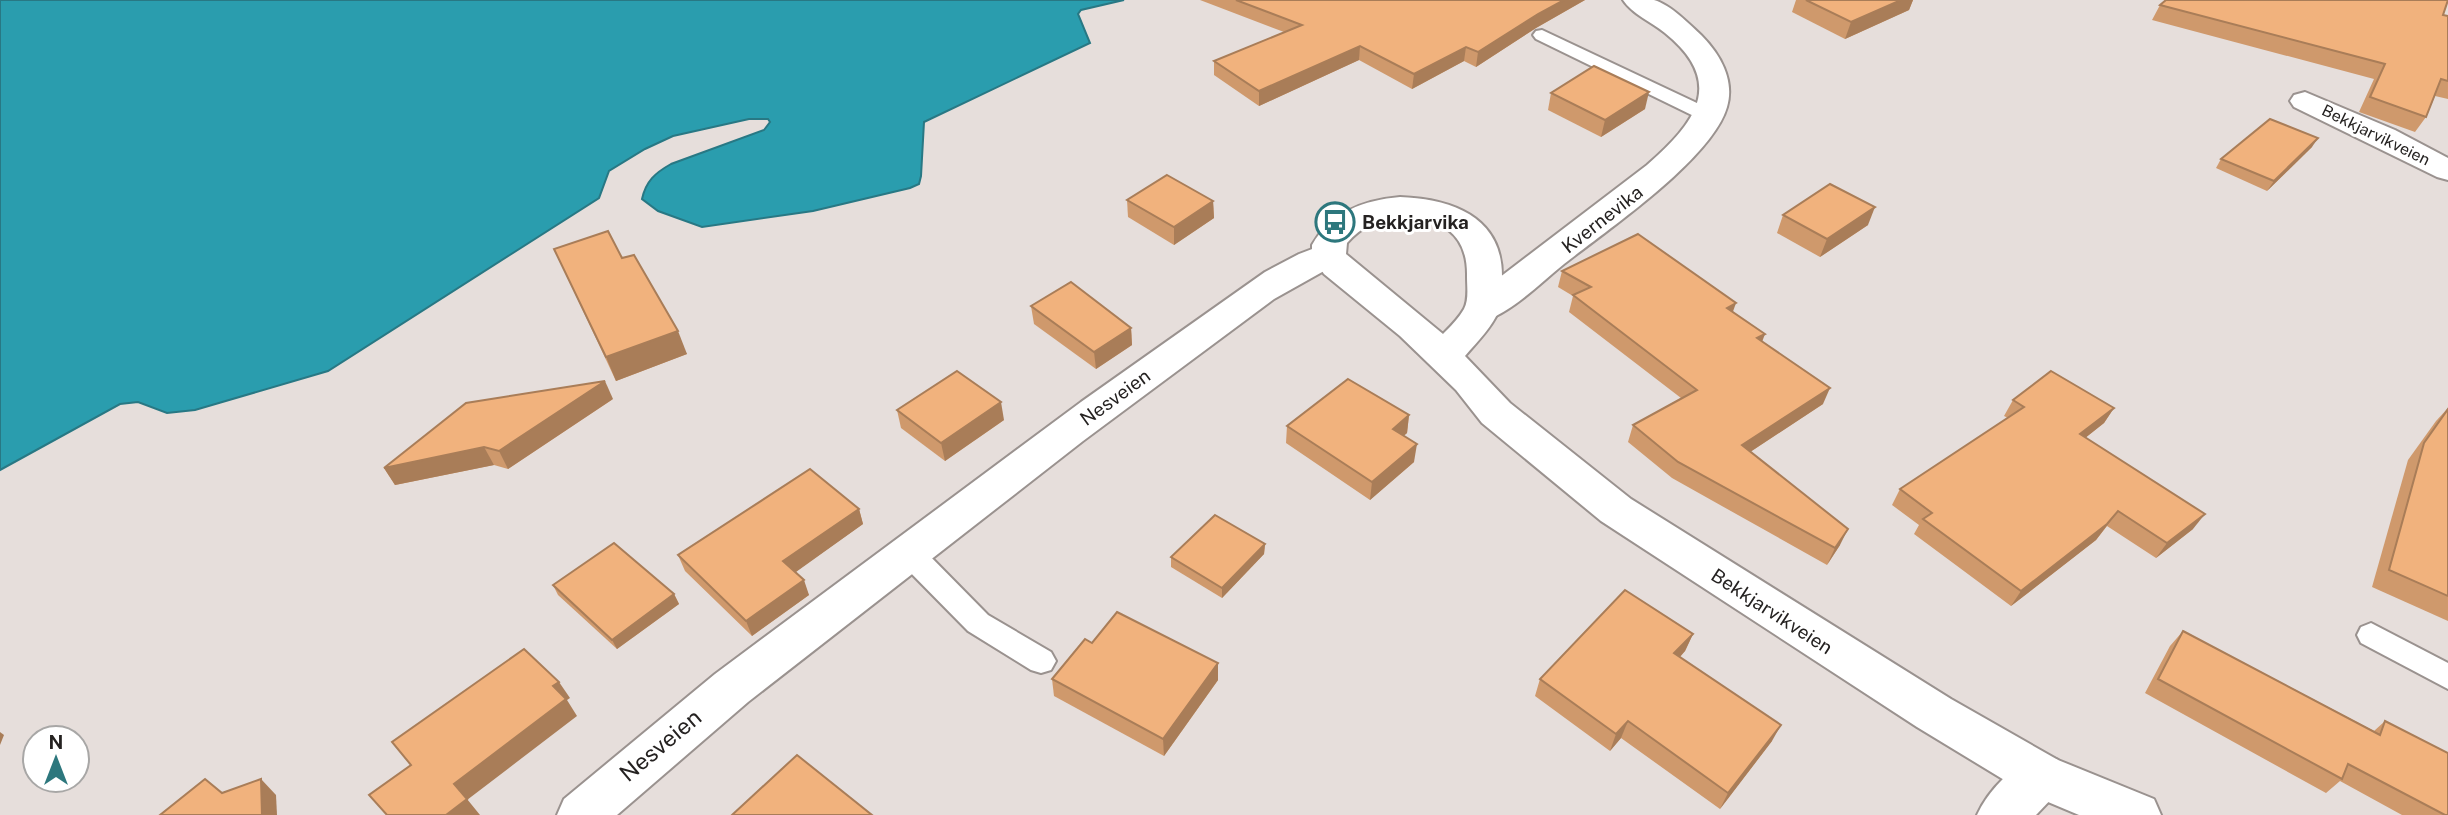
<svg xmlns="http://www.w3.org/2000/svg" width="2448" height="815" font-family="'Public Sans',sans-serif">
<rect width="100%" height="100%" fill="#e6dedb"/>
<path fill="#2a9dae" stroke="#287884" stroke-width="2" d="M0,0h1124l-43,10 -3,4 12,29 -166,79 -3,54 -2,8 -9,4 -97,23 -111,16 -44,-16 -16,-12c4,-18 13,-26 29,-35l93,-34 6,-8 -2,-3h-19l-76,17 -28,13 -36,22 -10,27 -271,173 -133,39 -28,3 -29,-11 -18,2 -120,66z"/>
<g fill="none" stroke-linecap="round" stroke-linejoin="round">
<g stroke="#9a928f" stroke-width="4">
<g id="service">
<polygon points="1542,30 1716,112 1719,116 1709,122 1702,120 1536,39 1533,35 1536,31"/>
<polygon points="910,543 920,546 988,615 1051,652 1056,661 1051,670 1041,673 1031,670 968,631 900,562 896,554 900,546"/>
<polygon points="2371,623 2448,663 2448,689 2361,643 2357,635 2361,627"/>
</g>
</g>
<g stroke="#9a928f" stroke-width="4">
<g id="minor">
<path d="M1623,0c9,0 23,0 31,0 17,5 35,24 47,35 19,19 34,45 26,72 -15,52 -120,123 -163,157 -21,17 -44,40 -68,52 -9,4 -17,3 -26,0l-5,-8 5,-8 177,-135c48,-42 80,-82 18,-132 -13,-11 -33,-19 -42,-33z"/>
<polygon points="2305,92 2395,130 2448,158 2448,180 2437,177 2294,107 2290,101 2294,95"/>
<polygon points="1328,243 1340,246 1345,254 1340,262 1274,299 1083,441 748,702 617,815 557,815 564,799 715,674 1081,402 1265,272 1299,254"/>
<path d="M2041,754l17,6 8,16 -8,16 -22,23h-59c12,-26 37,-51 64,-61z"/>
</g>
</g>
<g stroke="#9a928f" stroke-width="4">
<path id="tertiary" d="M1400,197c51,2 102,19 102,79 0,10 2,22 -2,32 -7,18 -22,33 -35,48l45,47 121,96 320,200 107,61 96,39 7,16h-82l-55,-23 -107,-65 -316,-206 -119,-98 -26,-33 -56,-54 -76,-62 -12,-18v-11c19,-33 52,-45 88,-48zM1400,216c41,3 68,16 67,61 0,10 2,23 -3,32 -5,9 -14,18 -21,25l-97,-80 1,-11c14,-16 32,-25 53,-27z"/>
</g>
<use href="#service" fill="#fff" fill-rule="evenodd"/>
<use href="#minor" fill="#fff" fill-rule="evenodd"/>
<use href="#tertiary" fill="#fff" fill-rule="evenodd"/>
</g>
<g fill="#cf996c">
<polygon points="1200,0 1585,0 1536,28 1476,67 1464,61 1412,89 1359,60 1259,106 1214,75 1214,61 1284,32"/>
<polygon points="1796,0 1913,0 1909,10 1845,39 1792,12"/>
<polygon points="2160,5 2443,15 2448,16 2448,99 2435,96 2426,117 2415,132 2359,112 2374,79 2152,20"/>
<polygon points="1551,93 1645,109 1601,137 1548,110"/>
<polygon points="2312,147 2267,191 2216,168 2221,159"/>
<polygon points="1127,200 1213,201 1214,218 1174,245 1128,217"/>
<polygon points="1783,215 1868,225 1820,257 1777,233"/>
<polygon points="554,249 622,258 687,354 616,381"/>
<polygon points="1562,271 1733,312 1823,404 1750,452 1840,545 1827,565 1672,478 1628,442 1633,425 1681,398 1569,312 1573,296 1558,287"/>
<polygon points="1031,306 1131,328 1132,345 1096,369 1034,324"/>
<polygon points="613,399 508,469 494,465 395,485 384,468"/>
<polygon points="2013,400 2114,408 2104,423 2085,438 2193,529 2156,558 2107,526 2096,540 2011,606 1914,534 1919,525 1892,505 1900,489 2008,418 2004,416"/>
<polygon points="2448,408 2448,621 2372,587 2408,460 2436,421"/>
<polygon points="897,410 1004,420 945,461 901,428"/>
<polygon points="1409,415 1407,433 1403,436 1414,462 1370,500 1286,443 1287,426"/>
<polygon points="859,509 863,524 795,572 809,595 752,636 685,571 678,555"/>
<polygon points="1265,544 1264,554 1222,598 1171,567 1171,557"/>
<polygon points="553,585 674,594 679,604 617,649 558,595"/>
<polygon points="2183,631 2374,731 2385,721 2448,815 2402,815 2340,781 2326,793 2145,693 2170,646"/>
<polygon points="1693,634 1685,651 1680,657 1772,741 1720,809 1621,738 1610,751 1535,696 1540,679"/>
<polygon points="1092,643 1218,663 1218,680 1164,756 1054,696 1052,679"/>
</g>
<g fill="#a97d58">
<polygon points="1564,0 1585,0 1536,28 1476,67 1478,52 1538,14"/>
<polygon points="1901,0 1913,0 1909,10 1845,39 1851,22"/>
<polygon points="1360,46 1359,60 1259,106 1259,91"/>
<polygon points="1466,47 1464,61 1412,89 1414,74"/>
<polygon points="1649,92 1645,109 1601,137 1605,120"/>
<polygon points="2318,138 2312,147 2267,191 2274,181"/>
<polygon points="1213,201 1214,218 1174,245 1174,227"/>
<polygon points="1875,207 1868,225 1820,257 1827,239"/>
<polygon points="1736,303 1730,320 1727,308"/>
<polygon points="1131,328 1132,345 1096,369 1094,352"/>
<polygon points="678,331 687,354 616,381 606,357"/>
<polygon points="1765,334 1759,350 1757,338"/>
<polygon points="605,381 613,399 508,469 499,451"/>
<polygon points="1830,388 1823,404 1735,462 1742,445"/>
<polygon points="1001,402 1004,420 945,461 941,443"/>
<polygon points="2114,408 2104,423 2070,450 2080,434"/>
<polygon points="1409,415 1407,433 1391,447 1393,429"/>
<polygon points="1417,444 1414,462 1370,500 1372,482"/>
<polygon points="484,447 494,465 395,485 384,468"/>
<polygon points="859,509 863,524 789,577 783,561"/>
<polygon points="2118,511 2096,540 2011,606 2021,591"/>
<polygon points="2205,514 2193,529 2156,558 2167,543"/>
<polygon points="1848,529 1840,545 1827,565 1835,548"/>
<polygon points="1265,544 1264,554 1222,598 1222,588"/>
<polygon points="804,580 809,595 752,636 746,621"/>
<polygon points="674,594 679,604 617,649 612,640"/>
<polygon points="1693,634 1685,651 1668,670 1674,653"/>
<polygon points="1218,663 1218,680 1164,756 1163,739"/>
<polygon points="559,682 570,698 567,700 577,716 467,800 454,784 553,686"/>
<polygon points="1628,721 1621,738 1610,751 1616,734"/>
<polygon points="1781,725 1772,741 1720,809 1728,793"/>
<polygon points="0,732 4,735 0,745"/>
<polygon points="261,779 276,795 277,815 262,815"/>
<polygon points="467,799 480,815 446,815"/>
</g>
<g fill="#f1b27d" stroke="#a97d58" stroke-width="2">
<polygon points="1236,0 1564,0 1538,14 1478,52 1466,47 1414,74 1360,46 1259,91 1214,61 1302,25"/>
<polygon points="1806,0 1901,0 1851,22"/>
<polygon points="2166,0 2448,0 2443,15 2448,16 2448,81 2441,79 2426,117 2370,97 2385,64 2160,5"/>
<polygon points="1594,66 1649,92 1605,120 1551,93"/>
<polygon points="2270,119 2318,138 2274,181 2221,159"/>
<polygon points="1167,175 1213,201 1174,227 1127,200"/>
<polygon points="1830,184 1875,207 1827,239 1783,215"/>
<polygon points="608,231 622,258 634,255 678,331 606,357 554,249"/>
<polygon points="1638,234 1736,303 1727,308 1765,334 1757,338 1830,388 1742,445 1848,529 1835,548 1678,462 1633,425 1697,390 1573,295 1591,287 1562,271"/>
<polygon points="1071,282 1131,328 1094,352 1031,306"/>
<polygon points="957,371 1001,402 941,443 897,410"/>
<polygon points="2051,371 2114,408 2080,434 2205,514 2167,543 2118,511 2107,524 2021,591 1923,519 1932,513 1900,489 2024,407 2013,400"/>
<polygon points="1348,379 1409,415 1393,429 1417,444 1372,482 1287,426"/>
<polygon points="605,381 499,451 484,447 384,468 466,403"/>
<polygon points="2448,409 2448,596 2389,570 2424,443"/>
<polygon points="810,469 859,509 783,561 804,580 746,621 678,555"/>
<polygon points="1215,515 1265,544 1222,588 1171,557"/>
<polygon points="614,543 674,594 612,640 553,585"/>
<polygon points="1625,590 1693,634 1674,653 1781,725 1728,793 1628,721 1616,734 1540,679"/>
<polygon points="1117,612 1218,663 1163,739 1052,679 1085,639 1092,643"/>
<polygon points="2183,631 2380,735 2385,721 2448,753 2448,815 2445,815 2348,764 2342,779 2158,679"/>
<polygon points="524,649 559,682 553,686 566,699 454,784 467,799 446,815 387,815 369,795 411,765 392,742"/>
<polygon points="797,755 872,815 732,815"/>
<polygon points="205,779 222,793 261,779 262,815 160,815"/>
</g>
<defs>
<g id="bus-ring" transform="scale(2.0125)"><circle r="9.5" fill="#fff" stroke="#2d777d" stroke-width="1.5"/><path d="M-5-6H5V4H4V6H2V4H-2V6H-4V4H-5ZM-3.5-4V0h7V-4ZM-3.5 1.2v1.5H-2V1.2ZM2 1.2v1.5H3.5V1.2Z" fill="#2d777d"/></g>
</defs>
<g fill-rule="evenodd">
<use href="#bus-ring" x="1335" y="222"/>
</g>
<g text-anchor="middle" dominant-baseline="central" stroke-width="6" stroke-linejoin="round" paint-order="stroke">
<g font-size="16" fill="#252221" stroke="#fff">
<text transform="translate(2376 135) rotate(26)">Bekkjarvikveien</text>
</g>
<g font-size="19" fill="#252221" stroke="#fff">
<text transform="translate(1602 219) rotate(-38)">Kvernevika</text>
<text transform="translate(1115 397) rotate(-36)">Nesveien</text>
<text transform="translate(1772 611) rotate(33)">Bekkjarvikveien</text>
</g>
<g font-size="19" font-weight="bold" fill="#252221" stroke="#fff" text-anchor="start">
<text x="1362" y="222">Bekkjarvika</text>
</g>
<g font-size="23" fill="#252221" stroke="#fff">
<text transform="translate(660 745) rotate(-40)">Nesveien</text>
</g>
</g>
<g transform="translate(56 759)"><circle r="33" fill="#ffffff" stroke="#a8a7a6" stroke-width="2"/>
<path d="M0-5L12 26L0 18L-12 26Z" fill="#2d777d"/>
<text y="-10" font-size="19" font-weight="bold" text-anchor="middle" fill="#252221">N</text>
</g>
</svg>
